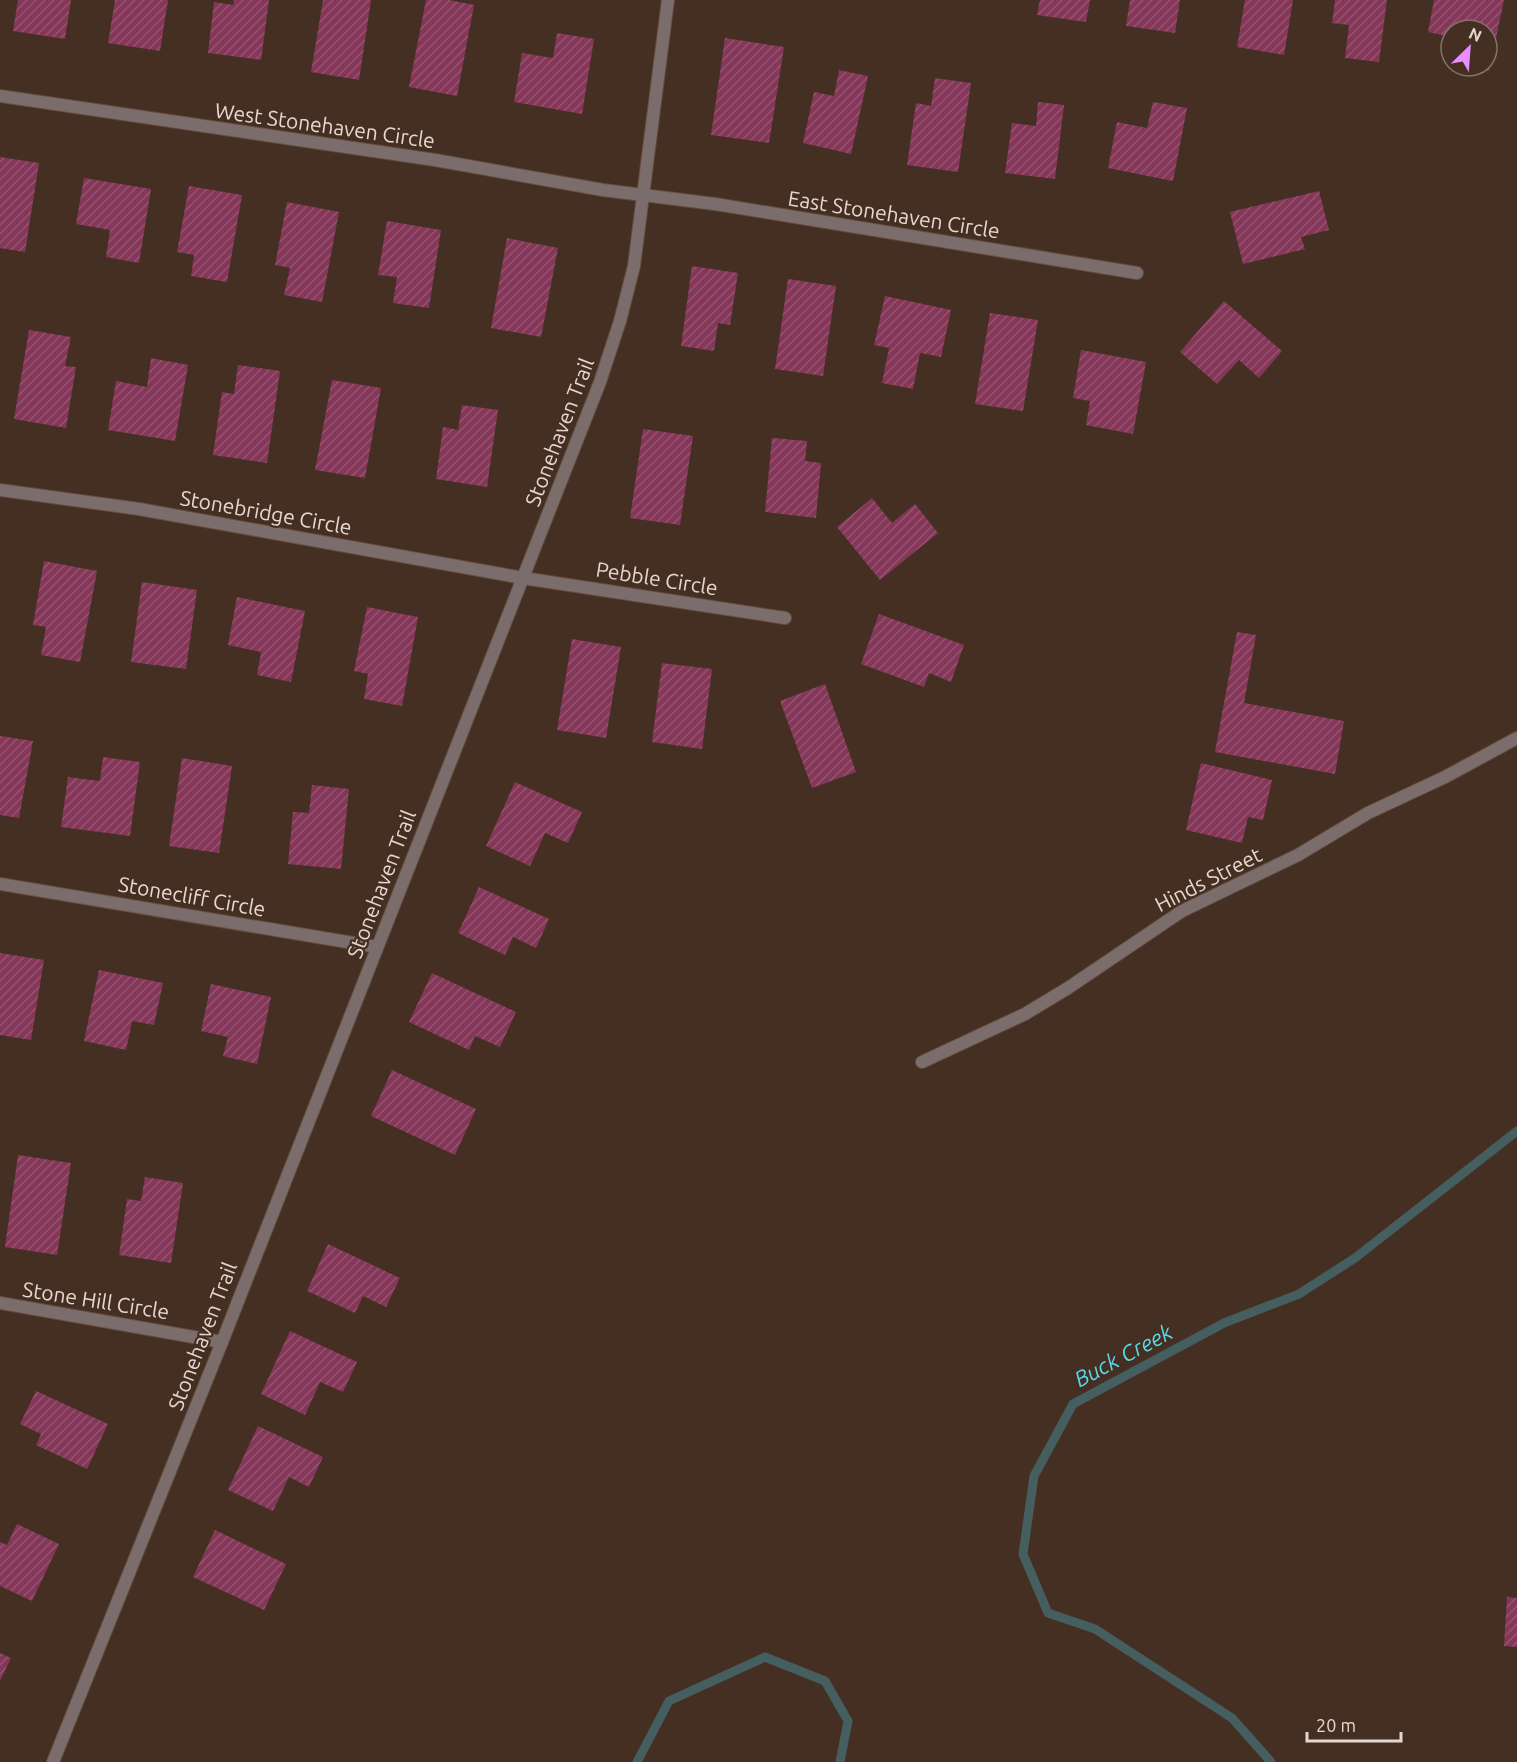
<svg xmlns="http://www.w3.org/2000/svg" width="1517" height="1762" font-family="Ubuntu,sans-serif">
<defs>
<pattern id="building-hatch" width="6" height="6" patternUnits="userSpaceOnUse" patternTransform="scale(1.5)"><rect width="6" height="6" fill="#843759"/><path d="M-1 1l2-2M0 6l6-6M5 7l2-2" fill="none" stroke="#955370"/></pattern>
</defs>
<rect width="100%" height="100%" fill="#452f22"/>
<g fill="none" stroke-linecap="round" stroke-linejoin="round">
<g stroke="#455e5f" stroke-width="9">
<polyline points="637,1762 669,1701 765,1657 825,1681 848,1721 840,1762"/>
<polyline points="1271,1762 1232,1718 1095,1629 1048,1613 1023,1554 1034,1476 1073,1404 1224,1323 1299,1294 1355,1258 1517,1131"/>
</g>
</g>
<g fill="url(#building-hatch)">
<polygon points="18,0 71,0 65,39 13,31"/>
<polygon points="115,0 168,0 160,51 108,43"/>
<polygon points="234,0 269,0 261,60 208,53 214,2 233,5"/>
<polygon points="323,0 371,0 359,80 311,72"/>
<polygon points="426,0 449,0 474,5 457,96 409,87"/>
<polygon points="1040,0 1090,0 1086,22 1037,15"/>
<polygon points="1130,0 1180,0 1175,33 1126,26"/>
<polygon points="1245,0 1293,0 1284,55 1237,47"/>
<polygon points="1335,0 1387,0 1379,62 1345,58 1349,25 1332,23"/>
<polygon points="1434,0 1504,0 1489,71 1470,67 1487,66 1487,30 1451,30 1451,37 1428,32"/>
<polygon points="557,33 594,39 582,114 514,102 522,53 553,58"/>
<polygon points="725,38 784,47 769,143 711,135"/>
<polygon points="1450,38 1451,39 1451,63 1445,62"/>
<polygon points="839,70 868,76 851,154 803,143 814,92 834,96"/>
<polygon points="935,78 971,83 958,172 907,165 916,103 931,106"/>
<polygon points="1038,102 1064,105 1055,179 1005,173 1012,123 1036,126"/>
<polygon points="1153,102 1187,108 1173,181 1108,168 1117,122 1147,128"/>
<polygon points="0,157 39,163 25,252 0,248"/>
<polygon points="84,178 151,189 139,263 106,257 110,230 76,224"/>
<polygon points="189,186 242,195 227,282 191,276 194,255 177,252"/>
<polygon points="1319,191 1329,230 1301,237 1305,249 1243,264 1230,212"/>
<polygon points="287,202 339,212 322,302 284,295 290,268 275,265"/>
<polygon points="387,221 441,230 429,308 393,303 397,277 378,275"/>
<polygon points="507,238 558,248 541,337 491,328"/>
<polygon points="692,266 738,273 730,325 718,323 714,351 681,346"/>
<polygon points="788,279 836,286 823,376 775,369"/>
<polygon points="885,296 951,310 941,357 920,353 913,389 882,383 889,348 874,345"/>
<polygon points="1224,301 1282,351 1259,378 1239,360 1217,384 1180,352"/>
<polygon points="990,313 1038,320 1023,411 975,404"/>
<polygon points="29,330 71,337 65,366 76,367 66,428 14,419"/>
<polygon points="1081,350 1146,362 1133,434 1086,425 1090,401 1073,398"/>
<polygon points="151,358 188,365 175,441 108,430 116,381 147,387"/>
<polygon points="238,365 280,371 267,463 213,455 222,392 234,394"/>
<polygon points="332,380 381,388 365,478 315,470"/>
<polygon points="462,405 498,410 487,487 436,479 443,427 458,430"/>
<polygon points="643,429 693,436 680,525 630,518"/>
<polygon points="772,438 807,441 805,461 821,463 816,518 765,512"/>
<polygon points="872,498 892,523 915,504 938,533 880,580 837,527"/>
<polygon points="44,561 97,571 80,662 41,655 46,627 33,625"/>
<polygon points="142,582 197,590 186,669 131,662"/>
<polygon points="237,597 305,611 291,682 257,675 261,652 228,645"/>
<polygon points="367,607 418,617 402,706 364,699 368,674 354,671"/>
<polygon points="879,614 964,645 951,682 929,673 924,687 861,664"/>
<polygon points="1237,632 1256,635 1244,703 1344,721 1335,774 1215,752"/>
<polygon points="572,639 621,647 606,738 557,730"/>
<polygon points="662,663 712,669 702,749 652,742"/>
<polygon points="825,684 856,772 812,788 780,701"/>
<polygon points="0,736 33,741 19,818 0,815"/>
<polygon points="103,757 140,762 130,836 61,827 68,777 100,781"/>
<polygon points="182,758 232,766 219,853 169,846"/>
<polygon points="1201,763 1272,780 1263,820 1248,817 1242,843 1186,830"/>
<polygon points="515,782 582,812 568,843 545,833 530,866 486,846"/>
<polygon points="312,785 349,789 341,869 288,864 293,812 309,813"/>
<polygon points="479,887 549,919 536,948 513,937 505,955 458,933"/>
<polygon points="0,953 44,960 31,1040 0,1035"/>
<polygon points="99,970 163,983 154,1025 132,1021 126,1050 84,1041"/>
<polygon points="432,973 516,1012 500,1047 475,1036 469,1050 409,1022"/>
<polygon points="211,984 271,997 257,1064 223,1056 228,1037 201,1031"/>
<polygon points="392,1070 476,1109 455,1155 371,1116"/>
<polygon points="18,1155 71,1163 57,1255 5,1247"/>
<polygon points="145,1177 183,1183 171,1263 119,1255 127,1199 141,1201"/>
<polygon points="328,1244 400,1278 386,1307 363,1296 355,1313 307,1291"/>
<polygon points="290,1331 357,1362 343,1392 320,1382 305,1415 261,1394"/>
<polygon points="36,1391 108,1424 87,1469 36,1445 41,1434 20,1424"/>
<polygon points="258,1426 323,1457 309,1487 289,1477 273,1511 228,1490"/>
<polygon points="17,1524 59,1544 32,1601 0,1586 0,1542 7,1545"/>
<polygon points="215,1530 286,1564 264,1610 193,1577"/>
<polygon points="1507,1597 1517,1598 1517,1647 1504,1646"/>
<polygon points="0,1653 11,1658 0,1681"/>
</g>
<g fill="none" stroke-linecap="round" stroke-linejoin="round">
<g stroke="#624d41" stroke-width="14">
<g id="street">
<polyline points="0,96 435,160 603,190 715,204 1137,273"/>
<polyline points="0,490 139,509 523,578 785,618"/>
<polyline points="0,884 377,947"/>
<polyline points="922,1062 1025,1014 1068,988 1182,911 1298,855 1368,813 1445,777 1517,738"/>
<polyline points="0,1303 222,1342"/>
<polyline points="53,1762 222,1342 600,382 620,321 634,266 668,0"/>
</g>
</g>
<use href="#street" stroke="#7b6d6b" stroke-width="12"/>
</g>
<g text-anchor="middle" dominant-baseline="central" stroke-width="4.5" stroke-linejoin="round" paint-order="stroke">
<g font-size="21" fill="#e6d8d0" stroke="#452f22">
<text transform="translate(325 125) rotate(8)">West Stonehaven Circle</text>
<text transform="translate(894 214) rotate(9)">East Stonehaven Circle</text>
<text transform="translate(559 432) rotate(-69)">Stonehaven Trail</text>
<text transform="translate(266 512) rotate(10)">Stonebridge Circle</text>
<text transform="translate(657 578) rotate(9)">Pebble Circle</text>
<text transform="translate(1208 879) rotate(-27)">Hinds Street</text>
<text transform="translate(381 884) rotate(-69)">Stonehaven Trail</text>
<text transform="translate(192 896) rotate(10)">Stonecliff Circle</text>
<text transform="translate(96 1300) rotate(9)">Stone Hill Circle</text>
<text transform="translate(202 1336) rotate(-69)">Stonehaven Trail</text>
</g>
<g font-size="22" font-style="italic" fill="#59d9eb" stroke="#452f22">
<text transform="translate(1123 1355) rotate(-28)">Buck Creek</text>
</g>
</g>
<g transform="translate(1469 48) rotate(25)"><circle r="28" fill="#452f22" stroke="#857368" stroke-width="1.5"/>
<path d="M0-4.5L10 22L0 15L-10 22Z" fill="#e88eff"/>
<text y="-9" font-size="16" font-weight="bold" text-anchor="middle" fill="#e6d8d0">N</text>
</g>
<path d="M1307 1732v9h94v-9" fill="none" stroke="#e6d8d0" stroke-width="3"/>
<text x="1316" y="1732" font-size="18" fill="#e6d8d0" stroke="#452f22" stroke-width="4.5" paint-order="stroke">20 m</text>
</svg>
